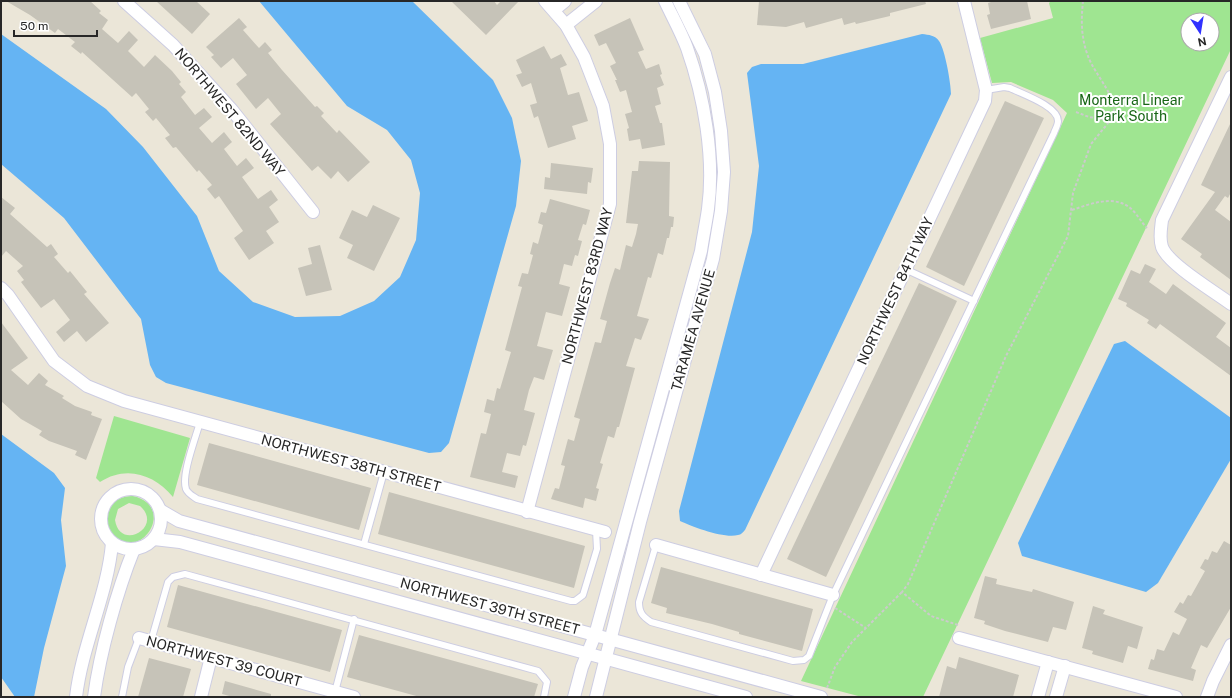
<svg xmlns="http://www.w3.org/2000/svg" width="1232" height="698" font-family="'Public Sans',sans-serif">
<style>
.green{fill:#9fe591;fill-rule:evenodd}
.water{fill:#65b4f3}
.building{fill:#c6c3b8}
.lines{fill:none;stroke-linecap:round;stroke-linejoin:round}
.lane-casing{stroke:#cdcde2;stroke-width:8}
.street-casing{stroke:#cdcde2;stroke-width:14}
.path{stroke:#cbcbcb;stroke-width:2;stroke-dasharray:3 2;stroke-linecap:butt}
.lane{stroke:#fff;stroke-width:6}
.street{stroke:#fff;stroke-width:12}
.labels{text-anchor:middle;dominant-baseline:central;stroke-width:4;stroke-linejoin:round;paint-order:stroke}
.park-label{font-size:14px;fill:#186616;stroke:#fff}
.street-label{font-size:14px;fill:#272727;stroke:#fff}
</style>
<rect width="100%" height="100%" fill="#ebe6d8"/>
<!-- green -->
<g class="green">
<path d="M1051,1H1231V49L923,697H862L801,681L1067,113L1053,100L1011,82L992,83L980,38L1053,18L1049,3ZM1188,20H1212V44H1188Z"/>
<path d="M114,416L190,438L173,497C154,474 126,465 100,482L96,478Z"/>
<path d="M133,496C179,507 138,566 111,534C106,527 105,518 108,510C113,500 122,496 133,496ZM129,503L140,506C164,527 120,552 115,520L118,509Z"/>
</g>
<!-- water -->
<g class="water">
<polygon points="259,1 412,1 493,80 512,118 521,161 516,206 449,443 441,452 429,453 166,383 156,377 150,365 141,319 64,218 1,164 1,34 106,109 143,147 197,216 219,271 253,302 295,317 340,316 374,301 400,277 416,240 420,193 411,160 387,130 347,106"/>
<path d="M922,34C929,35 935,35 939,41C945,49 951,84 951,94L745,530C743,532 741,535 738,535C725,539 693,527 680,521L679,511L752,232L759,166L747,73L752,67L761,64H803Z"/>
<polygon points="1125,341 1231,418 1231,459 1158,583 1146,592 1022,556 1018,543 1114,344"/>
<polygon points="1,434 54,473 65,488 61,520 66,566 44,648 34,697 15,697 1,677"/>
</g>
<!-- building -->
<g class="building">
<polygon points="6,1 90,1 101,11 99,13 108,20 102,29 118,43 129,31 138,40 128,51 144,67 155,55 172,71 181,82 179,84 186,92 181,97 195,115 204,108 212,117 199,128 212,143 224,132 232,142 224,149 237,166 246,158 254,168 242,177 258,199 271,190 278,200 269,207 279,222 266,231 274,243 249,260 234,238 243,231 219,196 215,199 207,189 212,185 199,170 197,172 176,147 173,148 165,138 170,135 156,118 153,121 145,112 149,109 136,93 132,97 82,52 81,54 71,46 75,42 58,29 55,33 30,15"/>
<polygon points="156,1 196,1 210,14 192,34"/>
<polygon points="451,1 494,1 497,5 501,1 519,1 486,35"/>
<polygon points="759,1 925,1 926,4 890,13 890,16 856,24 855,22 844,25 842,18 806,28 804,22 786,27 757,25"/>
<polygon points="994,1 1027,1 1031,19 991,29 987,15 990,14 988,3"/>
<polygon points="239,18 247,27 243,30 259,48 265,42 272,50 268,53 282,70 315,107 317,106 324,113 321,116 337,133 339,130 370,162 348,182 338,171 331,179 318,166 312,171 270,124 281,114 268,98 256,109 236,84 247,75 233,58 221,68 211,57 214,55 206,47"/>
<polygon points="630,18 644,50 638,52 646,69 659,64 662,74 660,75 664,85 657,88 661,104 655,106 660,123 662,123 665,145 642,149 640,139 629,141 627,129 629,128 625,114 632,112 626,90 620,92 615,80 617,80 610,66 616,63 606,43 599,46 594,35"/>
<polygon points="544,46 551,59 561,54 567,65 560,68 568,95 579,92 588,121 572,126 576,139 548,148 538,116 534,118 530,105 537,103 531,83 522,87 516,75 522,73 516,60"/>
<polygon points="1005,101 1044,118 964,286 926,267"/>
<polygon points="1231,122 1231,192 1228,198 1225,196 1215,210 1231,222 1231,280 1200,257 1202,254 1181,239 1215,192 1201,185"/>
<polygon points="639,161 670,162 669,216 674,217 673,227 671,227 669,238 667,238 663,255 658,253 651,278 648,277 637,316 649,319 641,340 635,338 626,366 635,368 619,427 617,427 614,438 608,436 600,463 603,464 596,488 599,489 596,501 585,498 583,508 551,499 555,488 559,489 565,466 561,465 568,439 574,441 580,419 574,417 595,342 601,343 607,321 600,319 610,283 615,268 620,270 626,245 632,247 636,234 638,224 626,223 632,171 638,171"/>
<polygon points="551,163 593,168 591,183 588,182 587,194 544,189 545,177 550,178"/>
<polygon points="1,197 15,208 10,214 47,247 51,244 58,254 54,257 68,273 70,271 87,292 84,294 109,323 86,342 77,331 64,342 56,332 70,320 54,299 41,308 21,282 24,280 17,271 23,266 6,251 1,257"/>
<polygon points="550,199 590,210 586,225 583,224 578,240 582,241 578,256 575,255 572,266 564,264 559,284 570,287 562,316 546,312 537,346 553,350 544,380 534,377 529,390 524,410 535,413 526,446 523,445 520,456 507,453 502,472 518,476 515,488 470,477 481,433 486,434 491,414 484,412 487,399 494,401 497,388 500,389 511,352 505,350 522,287 518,286 522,273 528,274 533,255 530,254 533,242 538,244 543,225 538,223 541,212 546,213"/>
<polygon points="373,205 400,218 374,271 347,258 353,245 339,238 352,210 367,217"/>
<polygon points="320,245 332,290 306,296 298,268 312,264 308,248"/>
<polygon points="1145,264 1156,269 1149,282 1166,294 1173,284 1226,323 1216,337 1231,348 1231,376 1160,324 1156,329 1147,323 1149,320 1126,306 1127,303 1118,299 1131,270 1140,274"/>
<polygon points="919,283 957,301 826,577 787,559"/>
<polygon points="1,322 28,358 11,370 28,385 39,373 48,381 45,385 64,396 62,398 75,406 92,412 91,415 102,419 86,460 75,455 77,451 49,441 39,435 42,431 21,419 1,401"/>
<polygon points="209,443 371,488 359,530 197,485"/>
<polygon points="389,492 585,546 574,588 378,534"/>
<polygon points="1224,541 1231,545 1231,607 1207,648 1201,645 1191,668 1196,670 1193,681 1148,669 1151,659 1154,660 1157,649 1164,651 1173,632 1179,635 1187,619 1174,612 1180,602 1183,604 1188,595 1191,596 1205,571 1200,568 1205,559 1208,560 1212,551 1217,553"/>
<polygon points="661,567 813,609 802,651 739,634 739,632 712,624 666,613 667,608 651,603"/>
<polygon points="985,576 997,579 996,584 1032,592 1033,589 1074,602 1066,630 1053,627 1048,642 1005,631 984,624 985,621 974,618"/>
<polygon points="178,585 342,630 330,672 167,627"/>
<polygon points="1093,606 1105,610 1103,614 1143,627 1137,649 1128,646 1123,663 1092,654 1093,651 1082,648"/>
<polygon points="359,635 538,684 534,697 420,697 347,677"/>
<polygon points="959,657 1019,675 1013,697 939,697 947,666 956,669"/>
<polygon points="149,658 191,669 183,697 138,697"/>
<polygon points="225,681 271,694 271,697 233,697 222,694"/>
</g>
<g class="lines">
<defs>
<g id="lane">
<polyline points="905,269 974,301"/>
<path d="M200,422C196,437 181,475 186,489C188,494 193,496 197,499L571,601H575L583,595L597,549L596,530"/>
<polyline points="364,544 384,472"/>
<path d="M656,545L639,602C639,612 642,616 651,622L793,661L804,660L809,656L833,595L1054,133C1055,130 1058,125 1058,121C1058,106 1022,94 1010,88L1004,87L986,90"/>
<polyline points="151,641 168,582 173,577 185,574 538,671 547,682 544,697"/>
<polyline points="335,692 354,619"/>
<polyline points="122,697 128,667 139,638"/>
</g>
<g id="street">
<polyline points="124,1 173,45 232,110 313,212"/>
<polyline points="554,10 565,1"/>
<polyline points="566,25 596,1"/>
<path d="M1231,77L1162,220C1161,229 1159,238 1162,247C1168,264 1215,292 1231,304"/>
<polyline points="1,288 8,295 54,361 87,386 124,401 605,532"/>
<circle cx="131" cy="519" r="30"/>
<polyline points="160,510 179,521 821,697"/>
<polyline points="527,512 610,204 610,144 603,106 584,57 566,25 545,1"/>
<polyline points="154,539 180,542 746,697"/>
<polyline points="656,545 833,595"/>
<polyline points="761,575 985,101 986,90 964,1"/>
<polyline points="139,638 354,697"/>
<polyline points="959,638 1176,697"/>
<path d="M76,697C82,645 108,593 112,543"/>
<path d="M94,697C100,652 117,591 134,549"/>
<polyline points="201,697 211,657"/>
<path d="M574,697L582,667L595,635L701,251C703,237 706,223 708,209C715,158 704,96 687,48C681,32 672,16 665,1"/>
<polyline points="596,697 640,522 713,259 721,211 724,172 721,131 715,92 705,54 679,1"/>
<polyline points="1038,697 1048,662"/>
<polyline points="1056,697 1065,666"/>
<polyline points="1207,697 1213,681 1231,645"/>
</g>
</defs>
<!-- lane casing -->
<use href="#lane" class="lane-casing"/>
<!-- street casing -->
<use href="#street" class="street-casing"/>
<!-- path -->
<g class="path">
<polyline points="1076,112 1089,117 1110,120"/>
<path d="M1072,210C1090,204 1112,195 1129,207C1136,212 1141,222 1147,228"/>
<polyline points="835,608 866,628"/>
<path d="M958,625L931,616L902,592L908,584L1006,356L1068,236L1073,193L1091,144L1113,117C1119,98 1094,74 1088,56C1081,38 1081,20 1083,1"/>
<polyline points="827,688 835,667 852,642 902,592"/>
</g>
<!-- lane -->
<use href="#lane" class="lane"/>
<!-- street -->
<use href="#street" class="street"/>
</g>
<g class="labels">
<!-- park labels -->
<g class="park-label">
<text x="1131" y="100">Monterra Linear<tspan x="1131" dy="16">Park South</tspan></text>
</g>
<!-- street labels -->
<g class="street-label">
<text transform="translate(230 112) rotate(50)">NORTHWEST 82ND WAY</text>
<text transform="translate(587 286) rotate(-75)">NORTHWEST 83RD WAY</text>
<text transform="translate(895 291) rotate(-65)">NORTHWEST 84TH WAY</text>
<text transform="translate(693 330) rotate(-74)">TARAMEA AVENUE</text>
<text transform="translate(351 463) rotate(15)">NORTHWEST 38TH STREET</text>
<text transform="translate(490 606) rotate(15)">NORTHWEST 39TH STREET</text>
<text transform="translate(224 661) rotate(15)">NORTHWEST 39 COURT</text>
</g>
</g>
<!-- border -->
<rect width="1232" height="698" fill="none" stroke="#272727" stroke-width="4"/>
<!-- north arrow -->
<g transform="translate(1200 32) rotate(168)"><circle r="19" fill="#ffffff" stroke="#a9a9a9"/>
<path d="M0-3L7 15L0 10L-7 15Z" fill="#3132ff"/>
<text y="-6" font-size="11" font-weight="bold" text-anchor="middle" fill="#272727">N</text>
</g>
<!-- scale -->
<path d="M14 30v6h83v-6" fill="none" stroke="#272727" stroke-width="2"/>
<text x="20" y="30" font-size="12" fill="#272727" stroke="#ffffff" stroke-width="3" paint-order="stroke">50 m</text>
</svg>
